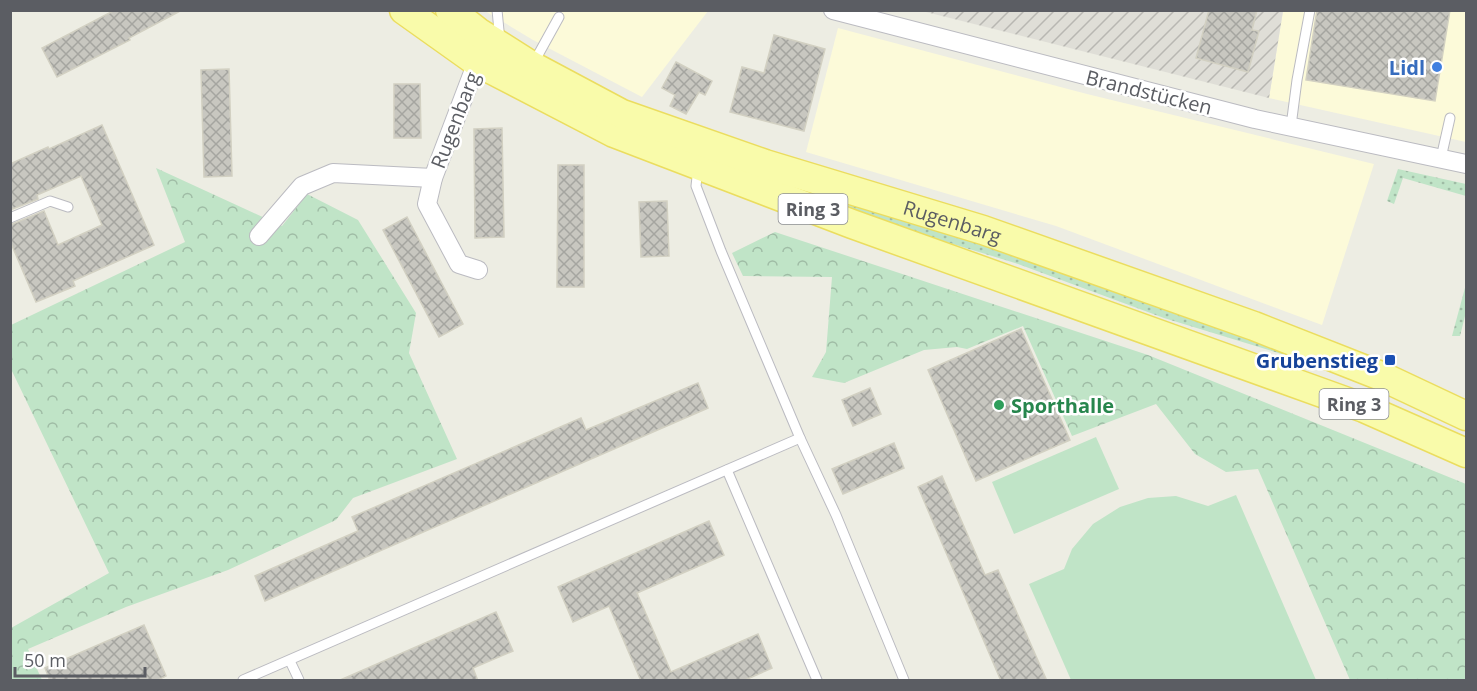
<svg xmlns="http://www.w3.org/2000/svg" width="1477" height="691" font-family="'Open Sans',sans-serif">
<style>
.commercial{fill:#fcfad9}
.industrial{fill:url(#industrial-furrows)}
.grass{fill:url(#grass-dots)}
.forest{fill:url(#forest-crowns)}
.park{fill:#c0e4c7}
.building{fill:url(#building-cross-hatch);stroke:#d2d0c2;stroke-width:1.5}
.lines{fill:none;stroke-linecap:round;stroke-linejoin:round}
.service-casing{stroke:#bbbbc1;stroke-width:11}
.minor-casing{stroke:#bbbbc1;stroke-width:20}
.primary-casing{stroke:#ebdd5f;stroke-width:31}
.service{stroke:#fff;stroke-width:9}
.minor{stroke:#fff;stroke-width:18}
.primary{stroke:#f9fbaa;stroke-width:28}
.shop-dot{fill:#3f7fe0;stroke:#fff;stroke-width:2}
.transit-dot{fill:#1a4fb4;stroke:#fff;stroke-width:2}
.leisure-dot{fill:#2e9e5b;stroke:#fff;stroke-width:2}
.labels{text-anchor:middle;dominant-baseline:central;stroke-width:5;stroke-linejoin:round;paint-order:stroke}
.shield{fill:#fff;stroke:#8c8e92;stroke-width:1.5}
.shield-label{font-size:18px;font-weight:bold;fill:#5b5d63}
.shop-label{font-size:20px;font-weight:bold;fill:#366cbe;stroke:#fff;text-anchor:end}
.street-label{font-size:20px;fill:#5b5d63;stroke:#fff}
.transit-label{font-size:20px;font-weight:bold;fill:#164399;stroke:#fff;text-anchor:end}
.leisure-label{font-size:20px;font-weight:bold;fill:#27864d;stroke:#fff;text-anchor:start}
</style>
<defs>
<pattern id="industrial-furrows" width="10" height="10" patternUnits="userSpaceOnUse" patternTransform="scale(1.5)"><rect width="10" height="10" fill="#dfded7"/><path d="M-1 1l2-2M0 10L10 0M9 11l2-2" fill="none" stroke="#b8b7b2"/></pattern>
<pattern id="grass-dots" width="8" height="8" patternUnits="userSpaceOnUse" patternTransform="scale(1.5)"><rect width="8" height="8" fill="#c0e4c7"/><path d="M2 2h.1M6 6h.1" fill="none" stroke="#9fbca5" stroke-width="1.8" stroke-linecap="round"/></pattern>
<pattern id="forest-crowns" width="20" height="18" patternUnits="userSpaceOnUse" patternTransform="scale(1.5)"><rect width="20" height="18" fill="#c0e4c7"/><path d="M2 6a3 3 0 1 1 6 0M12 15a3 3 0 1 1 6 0" fill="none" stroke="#9fbca5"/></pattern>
<pattern id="building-cross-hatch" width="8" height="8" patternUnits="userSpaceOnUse" patternTransform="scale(1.5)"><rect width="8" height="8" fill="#c8c7c0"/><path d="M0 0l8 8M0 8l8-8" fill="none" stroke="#a5a5a0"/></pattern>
</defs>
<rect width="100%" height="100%" fill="#edede3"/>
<!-- commercial -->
<g class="commercial">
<polygon points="485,11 708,11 642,97 533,40"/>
<polygon points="1283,11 1466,11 1466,142 1269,98"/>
<polygon points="838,28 1087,94 1374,164 1322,325 1056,226 806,152"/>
</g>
<!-- industrial -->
<polygon class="industrial" points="922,11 1283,11 1269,98"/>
<!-- grass -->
<g class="grass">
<polygon points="736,167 1076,271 1314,364 1164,318 1015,263 858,215"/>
<polygon points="1398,169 1466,184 1466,196 1403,178 1394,204 1387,201"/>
<polygon points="1466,284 1466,312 1460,336 1452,336"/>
</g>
<!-- forest -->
<g class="forest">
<polygon points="156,168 282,226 307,194 358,220 416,313 409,353 457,459 353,498 336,520 228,570 126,607 28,649 42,680 11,680 11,628 109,573 11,369 11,325 185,242"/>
<polygon points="775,232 1148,355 1466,484 1466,674 1465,680 1350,680 1258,469 1226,472 1195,454 1156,404 1072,436 1023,326 967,349 957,347 924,350 844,383 812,377 826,352 832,277 743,276 732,253"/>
</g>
<!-- park -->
<g class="park">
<polygon points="1096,437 1119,489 1014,534 992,482"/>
<polygon points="1236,495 1316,680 1071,680 1029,584 1064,569 1072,549 1093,524 1120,507 1148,498 1176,496 1208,506"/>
</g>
<!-- building -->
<g class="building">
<polygon points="115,10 182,10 129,38 130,40 57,77 42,48"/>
<polygon points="1209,10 1257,10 1252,30 1259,31 1248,72 1196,58"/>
<polygon points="1317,10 1450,10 1435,101 1306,80"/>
<polygon points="774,35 825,49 804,131 730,112 742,67 764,73"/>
<polygon points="676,62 712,81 705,95 699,92 686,114 670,106 675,95 662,88"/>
<polygon points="229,69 232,176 204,177 201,70"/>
<polygon points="394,84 420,84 421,138 394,138"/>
<polygon points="102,125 154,245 73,281 75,286 36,302 10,241 10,225 44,211 58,245 102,225 81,176 37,195 38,199 10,210 10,164 48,147 49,149"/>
<polygon points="502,128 504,237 475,238 474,129"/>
<polygon points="558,165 584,165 584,287 557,287"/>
<polygon points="667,201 669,256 641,257 639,202"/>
<polygon points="407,217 463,324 439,337 383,230"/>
<polygon points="1021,329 1070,440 976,481 928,370"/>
<polygon points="698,383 708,408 265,601 255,576 358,531 352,517 581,418 586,430"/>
<polygon points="870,388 881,414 853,426 842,400"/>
<polygon points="894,443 904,468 843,494 832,469"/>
<polygon points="942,476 985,575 998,570 1047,681 1001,681 918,487"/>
<polygon points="709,521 724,555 637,593 671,672 758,634 772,668 743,681 641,681 609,606 573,622 558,587"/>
<polygon points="496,612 513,651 473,668 478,681 338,681"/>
<polygon points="144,625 166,676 156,681 50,681 45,668"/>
</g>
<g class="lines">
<defs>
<g id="service">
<polyline points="497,10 500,41"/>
<polyline points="533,64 559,17"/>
<polyline points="1291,126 1297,80 1310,10"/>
<polyline points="1441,158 1450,118"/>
<polyline points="698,168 696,186 721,251 800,438 836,515 904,680"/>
<polyline points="10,218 50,201 68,207"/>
<polyline points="727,470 817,680"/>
<polyline points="290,661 299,680"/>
<polyline points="243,680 800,438"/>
</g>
<g id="minor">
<polyline points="833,10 1255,119 1466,164"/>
<polyline points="477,62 433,178 427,204 459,264 478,270"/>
<polyline points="259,236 302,186 333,173 433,178"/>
</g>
<g id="primary">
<polyline points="404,10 477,62 614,133 852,224 1364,408 1466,453"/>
<path id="s1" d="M450,10L478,32L532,66L622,114L765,164L983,230L1254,326L1381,376L1466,416"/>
</g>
</defs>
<!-- service casing -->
<use href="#service" class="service-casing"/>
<!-- minor casing -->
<use href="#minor" class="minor-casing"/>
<!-- primary casing -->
<use href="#primary" class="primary-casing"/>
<!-- service -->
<use href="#service" class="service"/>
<!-- minor -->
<use href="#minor" class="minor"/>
<!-- primary -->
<use href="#primary" class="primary"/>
</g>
<!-- markers -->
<circle class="shop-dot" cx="1437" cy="67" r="6"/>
<rect class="transit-dot" x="1384" y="354" width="12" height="12" rx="3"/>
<circle class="leisure-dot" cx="999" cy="405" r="6"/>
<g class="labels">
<!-- shield labels -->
<g class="shield">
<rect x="778.5" y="194" width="69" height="30" rx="4.5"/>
<rect x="1319.5" y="389" width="69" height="30" rx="4.5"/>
</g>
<g class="shield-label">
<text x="813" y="209">Ring 3</text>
<text x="1354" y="404">Ring 3</text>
</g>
<!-- shop labels -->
<g class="shop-label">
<text x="1425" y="67">Lidl</text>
</g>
<!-- street labels -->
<g class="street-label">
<text transform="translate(1149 92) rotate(14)">Brandstücken</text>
<text transform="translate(455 120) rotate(-69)">Rugenbarg</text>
<text stroke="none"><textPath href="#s1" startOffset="549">Rugenbarg</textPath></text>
</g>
<!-- transit labels -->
<g class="transit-label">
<text x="1378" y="360">Grubenstieg</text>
</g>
<!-- leisure labels -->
<g class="leisure-label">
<text x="1011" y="405">Sporthalle</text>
</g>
</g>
<!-- border -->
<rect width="1477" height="691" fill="none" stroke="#5b5d63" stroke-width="24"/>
<!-- scale -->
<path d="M15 667v9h130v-9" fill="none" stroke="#5b5d63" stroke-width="3"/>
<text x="24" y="667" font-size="18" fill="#5b5d63" stroke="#ffffff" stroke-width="4.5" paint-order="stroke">50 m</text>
</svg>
